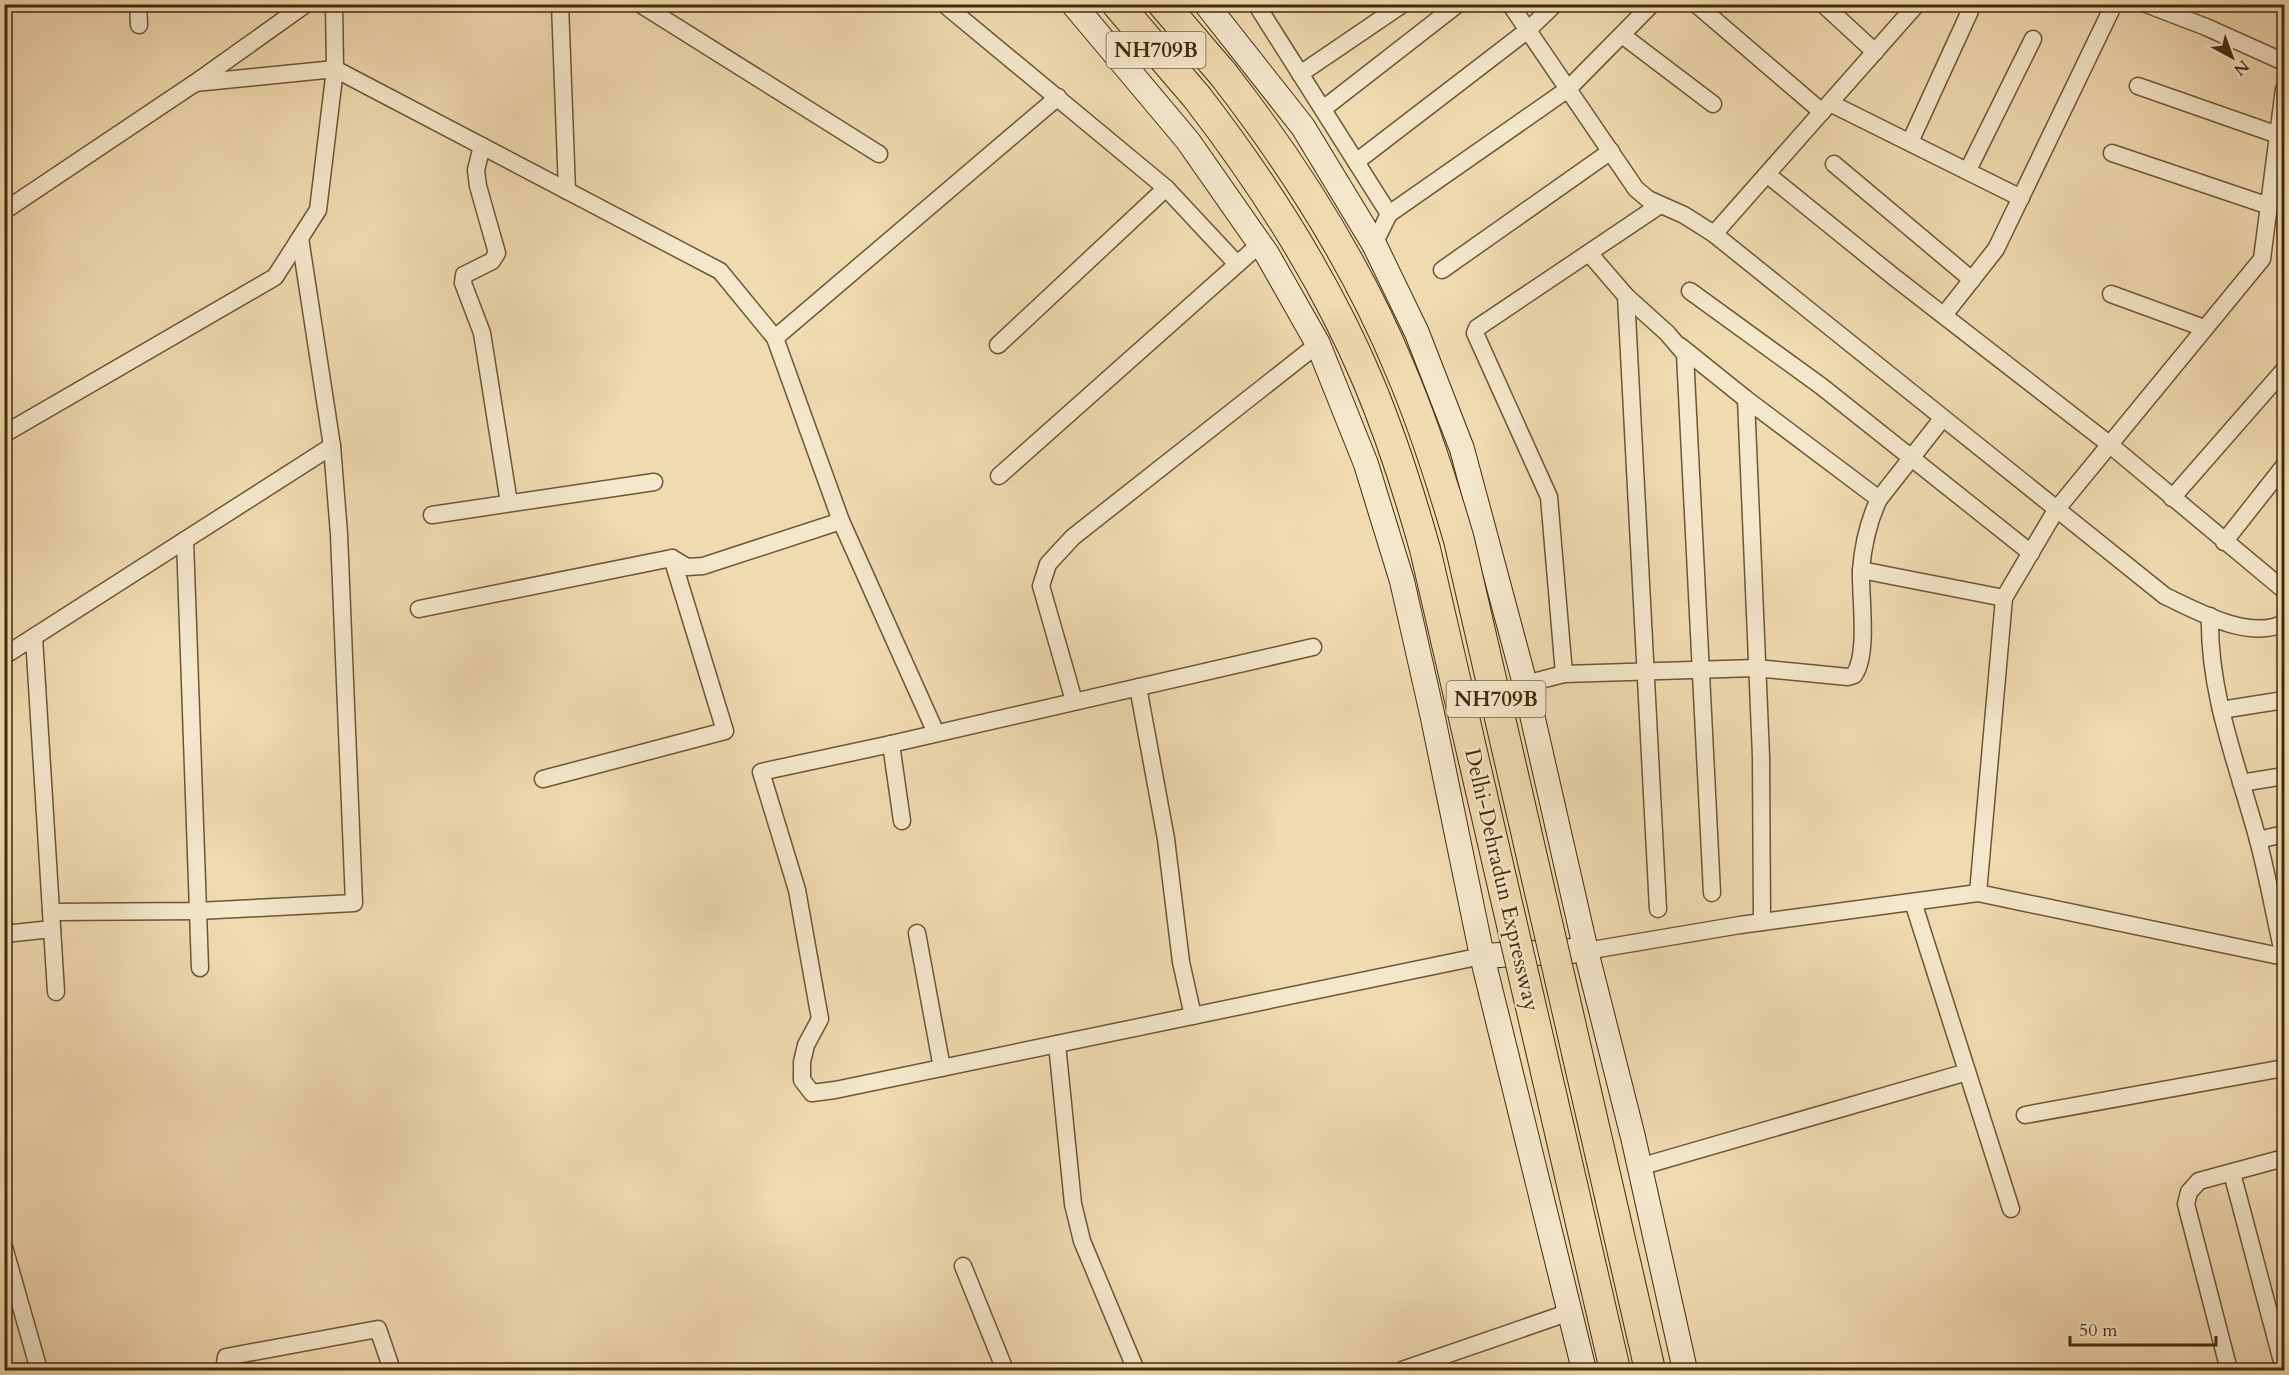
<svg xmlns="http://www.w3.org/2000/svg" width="2289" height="1375" font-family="Cardo,serif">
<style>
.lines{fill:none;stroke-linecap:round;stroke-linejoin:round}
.street-casing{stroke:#6c5734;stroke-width:19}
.secondary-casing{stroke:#402b0b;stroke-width:26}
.highway-casing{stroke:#402b0b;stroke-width:32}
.street{stroke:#f5e7cc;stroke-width:16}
.secondary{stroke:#f5e7cc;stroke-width:24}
.highway{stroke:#f0dab0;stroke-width:30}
.highway-bridge-casing{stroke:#402b0b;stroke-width:32;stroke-linecap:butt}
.highway-bridge{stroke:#f0dab0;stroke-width:30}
.labels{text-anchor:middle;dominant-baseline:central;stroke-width:4.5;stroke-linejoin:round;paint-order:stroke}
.shield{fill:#f5e7cc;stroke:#766345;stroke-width:1.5}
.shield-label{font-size:21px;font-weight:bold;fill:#402b0b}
.street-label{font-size:22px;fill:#402b0b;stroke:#f5e7cc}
</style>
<rect width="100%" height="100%" fill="#f0dab0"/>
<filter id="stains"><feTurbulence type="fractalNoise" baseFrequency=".00333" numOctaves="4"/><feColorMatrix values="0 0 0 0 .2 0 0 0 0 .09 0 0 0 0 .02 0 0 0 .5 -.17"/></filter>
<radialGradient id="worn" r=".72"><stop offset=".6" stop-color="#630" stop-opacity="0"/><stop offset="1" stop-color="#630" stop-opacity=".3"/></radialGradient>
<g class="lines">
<defs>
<g id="street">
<polyline points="138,4 139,25"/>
<polyline points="560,4 567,191"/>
<polyline points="640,4 879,154"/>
<polyline points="944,4 1166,188 1236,263"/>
<polyline points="1256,4 1389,214"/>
<path d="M1510,4L1636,189L1648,199L1684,215L1714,234L2165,596C2197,611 2249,641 2284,623"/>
<polyline points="1696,4 1822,112"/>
<polyline points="1823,4 1875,52"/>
<polyline points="2146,4 2206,27 2284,62"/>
<polyline points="1622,35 1713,104"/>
<polyline points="1300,74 1403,4"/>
<polyline points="195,83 335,69 720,271 775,338 841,521 703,566 687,567 672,558 419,609"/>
<polyline points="2138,86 2278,135"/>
<polyline points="1830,103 2021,198"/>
<polyline points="1323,109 1458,4"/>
<polyline points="1910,142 1970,11"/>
<polyline points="482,146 476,170 478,186 497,253 492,261 464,275 463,283 482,333 509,503"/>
<polyline points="2112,153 2269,206"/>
<polyline points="1356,162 1528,30 1555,4"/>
<polyline points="1834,164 1972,280"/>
<polyline points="1968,170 2033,39"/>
<polyline points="1768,175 1894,277 2109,444 2284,590"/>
<polyline points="4,211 195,83 306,4"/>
<polyline points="1714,234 1917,4"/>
<polyline points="1374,244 1389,214 1568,89 1652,4"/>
<polyline points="1589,253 1626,296 1667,333 1685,354 1712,893"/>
<polyline points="1442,270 1611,151"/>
<polyline points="1690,291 1821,386 2031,553"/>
<polyline points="2111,294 2204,328"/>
<polyline points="1626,296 1658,909"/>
<polyline points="1944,315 1996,249 2114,4"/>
<polyline points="775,338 1058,97"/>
<polyline points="998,345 1166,188"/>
<polyline points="1680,346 1746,399 1879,499"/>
<polyline points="1746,399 1761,756 1762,922"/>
<polyline points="4,434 275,277 318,210 335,69 334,4"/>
<polyline points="999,476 1260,244"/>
<polyline points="2172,498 2284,370"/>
<polyline points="432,515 654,482"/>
<polyline points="841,521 936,733"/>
<polyline points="185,540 200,968"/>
<polyline points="2224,542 2284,466"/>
<polyline points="1861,570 2004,598"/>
<path d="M2210,616C2208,693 2238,766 2258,840C2268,878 2275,918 2284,957"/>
<polyline points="34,637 56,992"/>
<polyline points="1313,647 891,744 761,772 797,890 820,1019 806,1045 802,1062 802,1080 812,1093 835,1090 1482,956"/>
<polyline points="4,656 332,446 300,238"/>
<polyline points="1564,674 1549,497 1475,333 1477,328 1660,205"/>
<path d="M1525,684L1564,674L1756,668L1848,677L1854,675C1869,654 1860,597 1861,570C1863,546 1868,522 1879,499L1942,419"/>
<polyline points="1138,687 1166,839 1181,962 1193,1016"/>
<polyline points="1074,701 1041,586 1048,564 1073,537 1318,344"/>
<polyline points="2221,710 2284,700"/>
<polyline points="891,744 902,821"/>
<polyline points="543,779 725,731 672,558"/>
<polyline points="2241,783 2284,776"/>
<polyline points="2258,840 2284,834"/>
<polyline points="1978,893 2004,598 2056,510 2262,259 2284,89"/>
<polyline points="1913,902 2011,1209"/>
<polyline points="51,912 198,911 354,903 339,534 332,446"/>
<polyline points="917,933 942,1068"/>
<polyline points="4,934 52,929"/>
<polyline points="1586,951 1740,925 1978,893 2284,957"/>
<polyline points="1057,1044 1073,1204 1082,1241 1136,1370"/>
<polyline points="2025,1115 2284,1068"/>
<polyline points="1639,1167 1967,1072"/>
<polyline points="2232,1173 2284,1369"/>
<polyline points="4,1247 39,1370"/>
<polyline points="963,1266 1005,1370"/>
<polyline points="224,1370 226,1357 378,1329 392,1370"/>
<polyline points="1402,1370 1570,1312"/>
<polyline points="2229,1370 2186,1204 2189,1192 2199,1181 2284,1158"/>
</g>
<g id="secondary">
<polyline points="1073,4 1188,141 1267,254 1318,344 1366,464 1402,581 1433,718 1482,956 1584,1370"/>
<polyline points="1206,4 1303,127 1374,244 1417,333 1462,449 1525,684 1586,951 1633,1137 1685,1370"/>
<polyline points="1482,956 1572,951"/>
</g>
<g id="highway">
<polyline points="1117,4 1196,96"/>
<polyline points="1163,4 1223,74"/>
</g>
</defs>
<!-- street casing -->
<use href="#street" class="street-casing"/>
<!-- secondary casing -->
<use href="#secondary" class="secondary-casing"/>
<!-- highway casing -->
<use href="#highway" class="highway-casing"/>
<!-- street -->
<use href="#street" class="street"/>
<!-- secondary -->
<use href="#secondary" class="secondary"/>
<!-- highway -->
<use href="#highway" class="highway"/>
<defs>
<g id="highway-bridge">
<path d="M1223,74C1293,164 1356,262 1400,369C1424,425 1442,482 1459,540L1650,1370"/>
<path d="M1196,96C1264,184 1324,277 1368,381C1391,436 1409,492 1425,549L1615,1370"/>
</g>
</defs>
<!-- highway-bridge casing -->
<use href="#highway-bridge" class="highway-bridge-casing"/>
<!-- highway-bridge -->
<use href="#highway-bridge" class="highway-bridge"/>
</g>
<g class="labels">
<!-- shield labels -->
<g class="shield">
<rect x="1106.5" y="32" width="99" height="36" rx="4.5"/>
<rect x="1446.5" y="681" width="99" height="36" rx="4.5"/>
</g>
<g class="shield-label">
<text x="1156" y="50">NH709B</text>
<text x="1496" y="699">NH709B</text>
</g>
<!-- street labels -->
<g class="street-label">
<text transform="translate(1502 880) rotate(77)">Delhi-Dehradun Expressway</text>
</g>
</g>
<!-- margin -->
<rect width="2289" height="1375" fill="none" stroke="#f0dab0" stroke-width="24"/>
<rect x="6" y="6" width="2277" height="1363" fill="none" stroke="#402b0b" stroke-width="3"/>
<rect x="12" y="12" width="2265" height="1351" fill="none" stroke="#402b0b" stroke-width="1.5"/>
<!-- north arrow -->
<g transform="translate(2232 57) rotate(139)" stroke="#f5e7cc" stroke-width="4.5" paint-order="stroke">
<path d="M0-4.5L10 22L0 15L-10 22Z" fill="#402b0b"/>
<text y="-9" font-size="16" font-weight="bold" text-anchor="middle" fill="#402b0b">N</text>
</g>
<!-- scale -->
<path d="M2070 1336v9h146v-9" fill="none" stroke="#402b0b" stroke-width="3"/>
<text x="2079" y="1336" font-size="18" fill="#402b0b" stroke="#f5e7cc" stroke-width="4.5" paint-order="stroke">50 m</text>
<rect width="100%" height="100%" filter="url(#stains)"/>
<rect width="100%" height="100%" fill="url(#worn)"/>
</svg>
